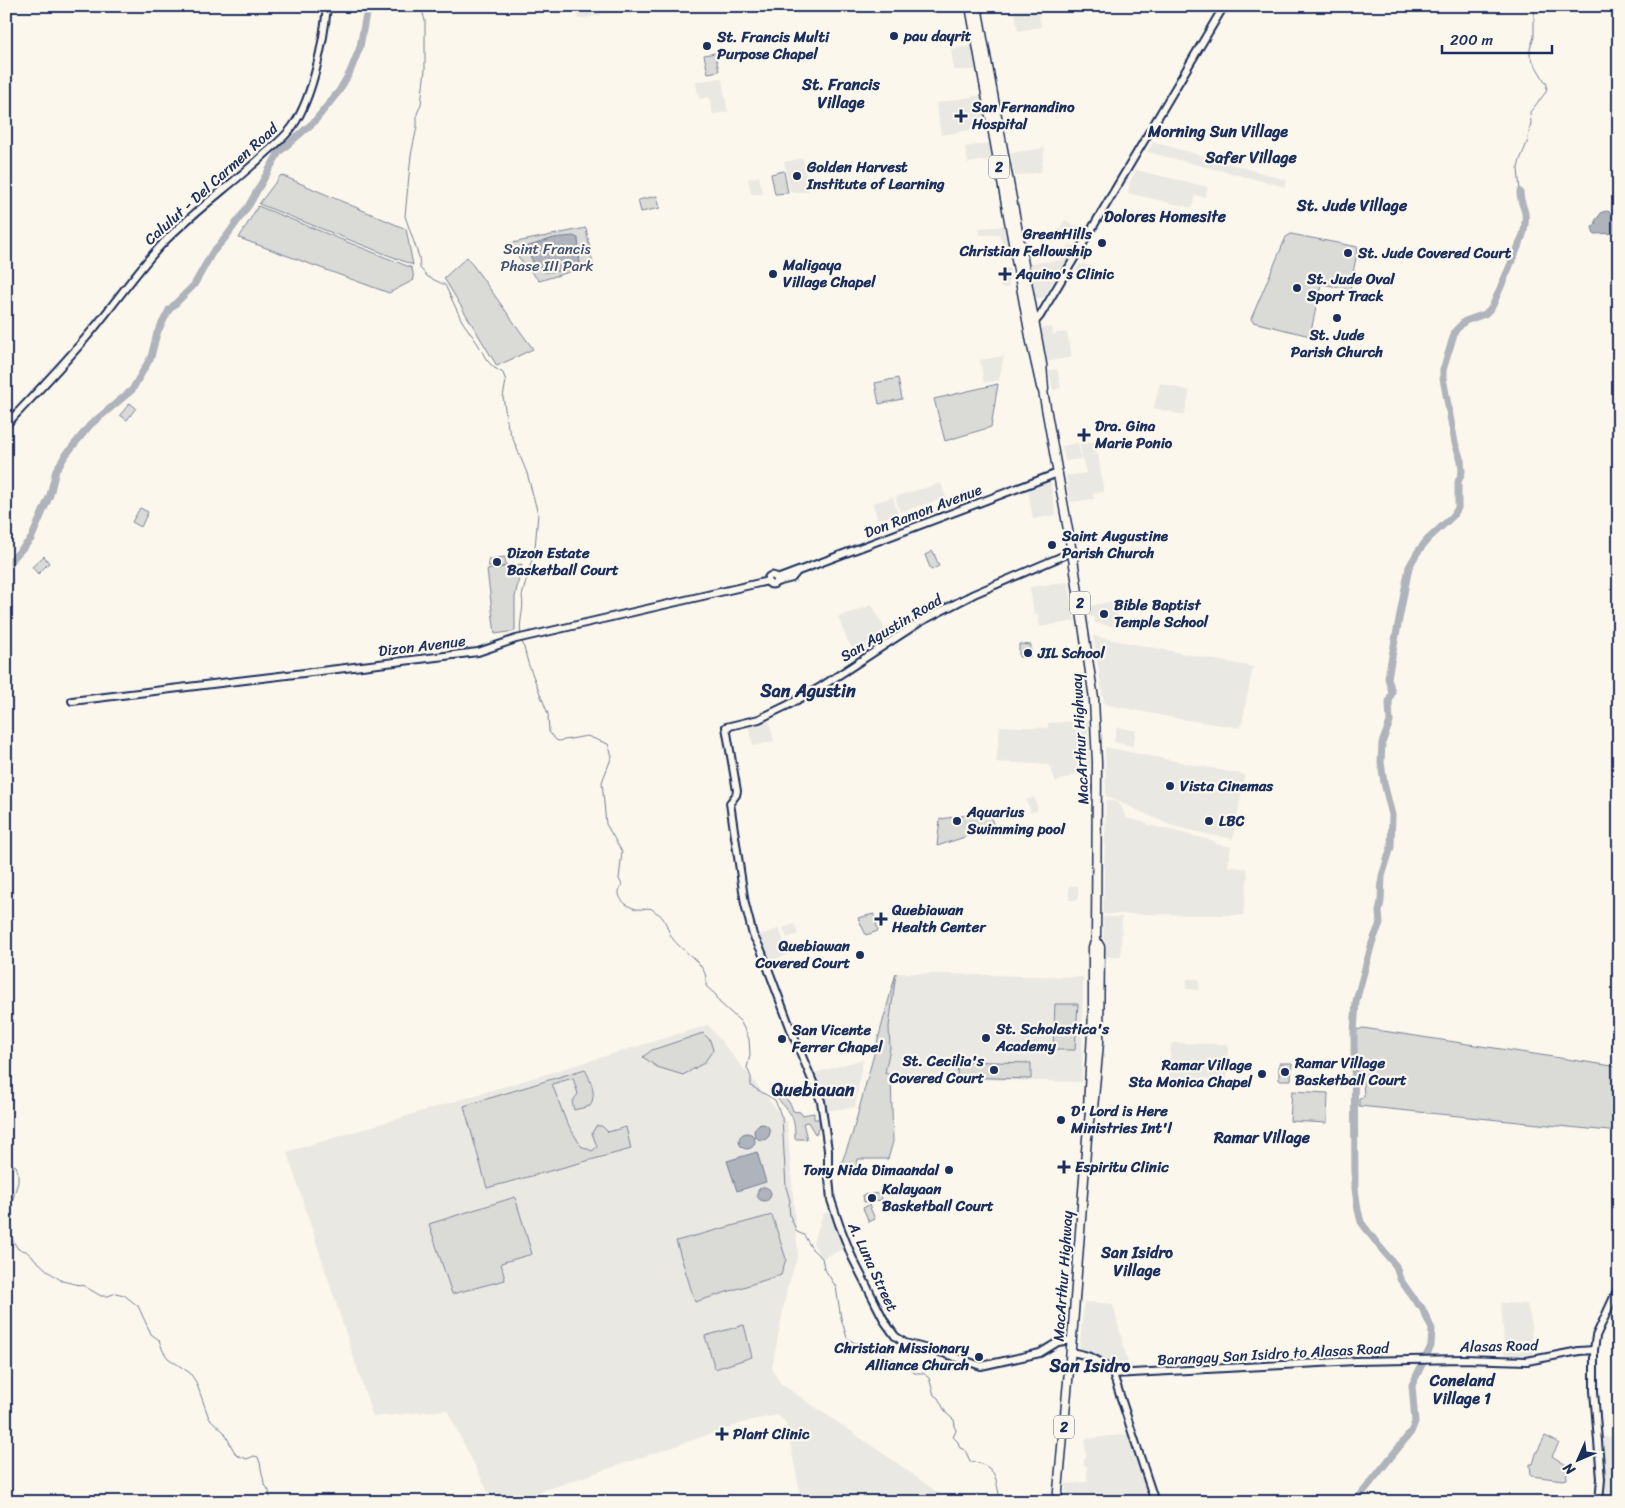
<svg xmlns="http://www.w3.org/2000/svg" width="1625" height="1508" font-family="Sriracha,sans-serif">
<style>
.built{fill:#eae8e2}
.green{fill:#dadad7;stroke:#7a849a}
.water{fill:#afb3bb;stroke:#747e96}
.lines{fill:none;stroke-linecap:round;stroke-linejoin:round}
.stream{stroke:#747e96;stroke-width:1}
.river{stroke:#afb3bb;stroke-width:7}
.secondary-casing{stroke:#1b2f5e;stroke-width:10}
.highway-casing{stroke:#1b2f5e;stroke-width:11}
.secondary{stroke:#fbf7ec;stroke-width:6}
.highway{stroke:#fbf7ec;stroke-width:8}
.poi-dot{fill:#1b2f5e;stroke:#fbf7ec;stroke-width:2}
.labels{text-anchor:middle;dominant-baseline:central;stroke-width:4.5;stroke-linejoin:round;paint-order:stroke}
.shield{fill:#fbf7ec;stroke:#5e6b89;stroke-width:1}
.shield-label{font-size:14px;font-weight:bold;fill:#1b2f5e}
.poi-label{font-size:15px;font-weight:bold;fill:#1b2f5e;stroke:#fbf7ec;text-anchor:start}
.street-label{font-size:15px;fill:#1b2f5e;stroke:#fbf7ec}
.park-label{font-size:15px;fill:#415176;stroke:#fbf7ec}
.neighbourhood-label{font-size:16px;font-weight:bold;fill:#1b2f5e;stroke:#fbf7ec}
.quarter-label{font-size:18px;font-weight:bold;fill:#1b2f5e;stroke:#fbf7ec}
</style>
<rect width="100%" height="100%" fill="#fbf7ec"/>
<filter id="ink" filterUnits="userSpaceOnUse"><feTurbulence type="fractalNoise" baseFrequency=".02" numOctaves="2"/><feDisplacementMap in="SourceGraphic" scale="10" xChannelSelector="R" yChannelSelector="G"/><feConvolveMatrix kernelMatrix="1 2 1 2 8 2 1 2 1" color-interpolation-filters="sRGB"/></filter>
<g filter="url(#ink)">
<!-- built -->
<g class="built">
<polygon points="576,6 599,6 601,15 578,19"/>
<polygon points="1014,6 1038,6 1041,27 1018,31"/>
<polygon points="972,46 976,70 954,70 951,49"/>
<polygon points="720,78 722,80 728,112 713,114 709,97 699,99 696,82"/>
<polygon points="982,95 987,127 941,135 936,103"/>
<polygon points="1153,142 1221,161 1287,180 1285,187 1147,152"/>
<polygon points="990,143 993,159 968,163 965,147"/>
<polygon points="1045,148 1041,172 1015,176 1011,153"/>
<polygon points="803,158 809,191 793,193 790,191 784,162"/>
<polygon points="1136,170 1208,187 1205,197 1195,195 1192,208 1128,193 1130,181"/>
<polygon points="759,176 763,194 753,194 751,193 748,179"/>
<polygon points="1065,220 1085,232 1078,243 1058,231"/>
<polygon points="1006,226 1010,246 1002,246 999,234 980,235 979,228"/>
<polygon points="1070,244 1075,247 1043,298 1032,298 1027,277 1030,263 1065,260 1060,259"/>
<polygon points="999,248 1010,248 1010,257 998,258"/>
<polygon points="1080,264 1092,266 1092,273 1075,272"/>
<polygon points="1010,268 1008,288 1000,287 1001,269"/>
<polygon points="1052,327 1053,334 1067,332 1072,357 1046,362 1041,332 1042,328"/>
<polygon points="1004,356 999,380 984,383 980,360"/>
<polygon points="1057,369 1061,388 1053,390 1049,370"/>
<polygon points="1160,383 1190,391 1184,415 1154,408"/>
<polygon points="1095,442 1097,453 1089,455 1098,454 1104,492 1093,493 1094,499 1070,502 1066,476 1086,473 1079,444"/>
<polygon points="1078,443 1081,459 1065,461 1062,446"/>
<polygon points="1050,481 1056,515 1033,519 1028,490"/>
<polygon points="941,483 946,498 900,512 895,497"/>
<polygon points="893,497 898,515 877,519 873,503"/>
<polygon points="1068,582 1075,621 1040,627 1038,614 1034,615 1030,587"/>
<polygon points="1114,601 1121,628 1095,623 1094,617 1090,617 1089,606"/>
<polygon points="872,605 890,639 858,658 847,640 838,617"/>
<polygon points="1093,636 1253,667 1241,728 1174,718 1104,704"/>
<polygon points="768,716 774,741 753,746 748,723"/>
<polygon points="1088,720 1090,769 1056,782 1049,765 996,762 1000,726 1048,728 1048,723"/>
<polygon points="1117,727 1136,731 1133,746 1114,742"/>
<polygon points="1105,747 1245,775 1233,839 1206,834 1170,825 1106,796"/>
<polygon points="1034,797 1038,810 1031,813 1026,800"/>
<polygon points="1106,800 1117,802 1121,806 1126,818 1147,823 1149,825 1215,841 1216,844 1231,847 1228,866 1247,869 1247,873 1248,873 1243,915 1103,914"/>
<rect x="1069" y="886" width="9" height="14"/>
<polygon points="1103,917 1122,917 1121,957 1104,957"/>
<polygon points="794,924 798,934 787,938 783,928"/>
<polygon points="779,929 789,954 768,962 757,936"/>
<polygon points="896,973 1083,977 1082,1082 966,1079 963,1081 885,1074 890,1048 889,1027"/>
<polygon points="1187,979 1199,979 1199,990 1186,989"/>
<polygon points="708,1025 787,1122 798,1255 787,1289 772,1368 780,1383 897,1463 951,1502 802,1502 786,1423 778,1415 752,1420 510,1502 493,1502 447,1410 373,1417 287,1152"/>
<polygon points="1171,1043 1228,1044 1227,1079 1169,1078"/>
<polygon points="863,1059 855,1107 825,1111 819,1095 815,1073"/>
<polygon points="834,1211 846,1248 822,1258 813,1243 816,1233 817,1232 823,1214"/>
<polygon points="1084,1302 1113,1304 1130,1372 1115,1372 1079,1351"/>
<polygon points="1501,1303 1527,1304 1531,1321 1533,1361 1505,1360"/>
<polygon points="1130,1434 1152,1502 1065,1502 1066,1484 1087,1482 1087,1466 1084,1466 1084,1459 1086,1458 1085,1439"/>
<polygon points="1599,1437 1613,1437 1614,1443 1619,1443 1619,1502 1603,1502"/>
</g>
<!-- green -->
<g class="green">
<polygon points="715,53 719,71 708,73 704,55"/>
<polygon points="784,171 788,193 775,194 771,174"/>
<polygon points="281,175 406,229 413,265 259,204"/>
<polygon points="657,196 660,208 641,212 638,200"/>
<polygon points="258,206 412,268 414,280 389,293 239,238"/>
<polygon points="586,228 593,265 539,281 507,244"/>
<polygon points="1291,234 1358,247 1350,289 1321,284 1310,336 1253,322 1251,319 1286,237"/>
<polygon points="467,257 533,349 497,366 444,278"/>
<polygon points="898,378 902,399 879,404 875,383"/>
<polygon points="998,384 991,427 945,441 934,399"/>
<polygon points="130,403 136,408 127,420 120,415"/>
<polygon points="140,508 148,512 141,527 132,522"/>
<polygon points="933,551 939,566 931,570 925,555"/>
<polygon points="44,556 49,563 38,574 32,567"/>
<polygon points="505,557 506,566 489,567 488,559"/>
<polygon points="522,564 515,597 515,631 495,634 487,570"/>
<polygon points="1019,644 1031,645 1030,657 1019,657"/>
<polygon points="991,812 993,828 937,846 940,819"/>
<polygon points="874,914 878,931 866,935 858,918"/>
<polygon points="896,973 889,1027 890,1048 885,1073 891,1075 893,1142 888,1159 858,1159 854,1175 839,1176 840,1167 852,1135"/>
<polygon points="1055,1004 1078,1004 1075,1050 1053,1050"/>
<polygon points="1363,1028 1619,1067 1619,1132 1359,1106 1359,1098 1364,1097 1363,1080 1358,1080 1355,1031"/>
<polygon points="703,1033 710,1040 713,1050 704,1063 683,1075 657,1067 643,1057 652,1050"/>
<polygon points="958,1061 1031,1063 1031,1079 957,1077"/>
<polygon points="1279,1063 1292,1063 1291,1080 1279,1080"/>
<path d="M585,1069C591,1082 597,1093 590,1106L574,1110L572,1102L578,1094L573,1078L552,1084L566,1121L581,1146L592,1151L597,1147L592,1133L596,1126H602L608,1132L626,1127L631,1149L487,1188L464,1106Z"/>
<polygon points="1292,1091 1328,1093 1327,1123 1290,1121"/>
<path d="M783,1094L791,1105L793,1111L800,1112L802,1115L814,1113V1119H824L825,1129H817V1134H815L808,1122L803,1123L807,1139H795C795,1114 791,1114 775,1096Z"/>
<polygon points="881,1193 882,1200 864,1202 863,1195"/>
<polygon points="515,1197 532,1254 501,1263 505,1280 452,1294 429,1224"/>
<polygon points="869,1205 875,1219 869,1222 863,1208"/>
<polygon points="772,1215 786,1259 781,1275 695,1302 676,1241"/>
<polygon points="744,1325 752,1357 715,1369 705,1336"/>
<polygon points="1545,1436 1559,1443 1552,1456 1566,1465 1567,1479 1563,1480 1531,1476 1530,1464 1533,1464 1536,1454"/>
</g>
<!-- water -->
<g class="water">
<polygon points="1607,211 1619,216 1619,233 1594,234 1592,227 1596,224 1595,221 1602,212"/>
<polygon points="573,236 578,238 580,266 561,271 543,272 534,264 526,247 554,238"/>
<circle cx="762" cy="1132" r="8"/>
<circle cx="747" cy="1141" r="8"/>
<polygon points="757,1152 766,1182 737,1191 727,1161"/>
<circle cx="764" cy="1194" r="7"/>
</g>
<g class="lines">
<!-- stream -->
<g class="stream">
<path d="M419,6L422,10L425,21V70L421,104L417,114V127L411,155L405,216L419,257L420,268L428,277L445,285L462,321L478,344L486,359L493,367L503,373L506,381L503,397L508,427L527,473L538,514L535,548L522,596C525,610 518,622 521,636"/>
<polyline points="1520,192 1518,168 1520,160 1527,143 1531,123 1530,112 1546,92 1547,85 1530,56 1530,49 1534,37 1534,15 1536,6"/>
<path d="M522,640L528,663L548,714L549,732L556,740L559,741L587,736L608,744L612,756L602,782L606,824L622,852L619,879L622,885C613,896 626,907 637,909C642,910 647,907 652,909C653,910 658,914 659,914C666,920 666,926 670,934C679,953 710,961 706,986L716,995L719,1002L740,1021L746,1032L749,1039L750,1055L747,1068L751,1077V1086L775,1100L782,1118L786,1187L790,1201L789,1205L790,1216L797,1232L804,1235L812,1249L822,1258L824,1268L836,1287L841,1318L847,1338L855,1343L875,1345L895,1361L911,1367L914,1373H923L929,1378L934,1395L938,1398L946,1413L954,1420L956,1431L953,1437L958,1442L960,1448L965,1450L970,1461C1000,1467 994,1478 1001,1502"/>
<polyline points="6,1163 16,1166 18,1173 18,1182 11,1205 9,1223 9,1233 13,1241 18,1249 26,1251 49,1272 62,1281 84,1286 101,1296 108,1296 116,1293 124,1295 138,1306 151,1334 159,1340 163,1351 168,1358 190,1373 196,1382 209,1418 224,1432 236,1455 247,1459 254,1456 258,1457 260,1463 264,1483 269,1491 271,1502"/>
</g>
<!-- river -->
<g class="river">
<polyline points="6,566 31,539 50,495 56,470 65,456 90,425 132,390 151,357 157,333 169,310 194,285 212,253 226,237 249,205 279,152 314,122 339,91 350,72 360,47 365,19 371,6"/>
<path d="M1355,1502L1411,1432L1415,1422L1412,1385L1431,1346L1432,1329L1422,1308L1416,1302L1400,1279L1396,1266L1379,1246L1361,1222L1358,1210L1355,1189L1354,1033L1356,1001L1372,943L1380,923L1379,912L1381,901L1382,876L1391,847L1392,815L1384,783L1381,762L1382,743L1390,722L1389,702L1392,692L1388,678L1389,672L1409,567L1417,553L1427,540L1453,516L1458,508V482L1462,472L1461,460L1455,443L1443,378V370L1455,331L1465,321L1485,314L1492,307L1522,238C1525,229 1526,222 1525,213C1523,205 1520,201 1520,192"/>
</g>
<defs>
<g id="secondary">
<polyline points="1033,324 1040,316 1224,6"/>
<path d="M6,425C36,393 67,361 95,327C119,298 140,266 167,239C198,208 234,183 267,152C276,144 286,136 293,126C313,97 324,40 327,6"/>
<circle cx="772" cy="580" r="4.5"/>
<polyline points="777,579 1058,473"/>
<polyline points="777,582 792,578 796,573"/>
<polyline points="72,701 478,652 516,639 768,581"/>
<polyline points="1072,1340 1058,1342 1040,1353 981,1366 943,1353 905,1343 895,1336 885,1322 852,1257 839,1224 831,1200 828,1167 828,1150 821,1101 793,1035 761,950 753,935 745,904 730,803 736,795 737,791 726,727 759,719 788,705 819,688 920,622 974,594 1072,552"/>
<path d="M1071,1352C1088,1355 1102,1360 1113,1374L1155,1502"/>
<polyline points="1113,1374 1356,1361 1463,1359 1527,1361 1579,1351 1594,1350"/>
<polyline points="1599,1502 1601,1479 1594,1391 1594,1350 1596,1336 1619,1286"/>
</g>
<g id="highway">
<polyline points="970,6 1031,342 1041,387 1043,391 1072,552 1094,699 1097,763 1096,940 1093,947 1093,1012 1088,1108 1090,1113"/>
<polyline points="977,6 1042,364 1044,389"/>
<polyline points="1057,1502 1073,1326 1087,1138 1090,1113 1093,1109 1099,1043 1100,947 1096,940"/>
</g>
</defs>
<!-- secondary casing -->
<use href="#secondary" class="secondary-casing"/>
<!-- highway casing -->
<use href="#highway" class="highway-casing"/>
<!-- secondary -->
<use href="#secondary" class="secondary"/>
<!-- highway -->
<use href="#highway" class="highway"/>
</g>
</g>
<!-- markers -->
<g class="poi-dot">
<circle cx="894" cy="36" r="5"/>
<circle cx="707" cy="46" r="5"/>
<path d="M958.5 108.5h5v5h5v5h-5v5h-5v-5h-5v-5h5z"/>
<circle cx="797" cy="176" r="5"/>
<circle cx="1102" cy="243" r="5"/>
<circle cx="1348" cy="253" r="5"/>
<circle cx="773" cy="274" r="5"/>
<path d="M1002.5 266.5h5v5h5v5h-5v5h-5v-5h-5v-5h5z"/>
<circle cx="1297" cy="288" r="5"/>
<circle cx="1337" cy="318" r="5"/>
<path d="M1081.5 427.5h5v5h5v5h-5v5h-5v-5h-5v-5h5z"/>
<circle cx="1052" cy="545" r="5"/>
<circle cx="497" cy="562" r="5"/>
<circle cx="1104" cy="614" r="5"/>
<circle cx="1028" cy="653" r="5"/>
<circle cx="1170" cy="786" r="5"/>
<circle cx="957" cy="821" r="5"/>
<circle cx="1209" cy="821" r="5"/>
<path d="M878.5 911.5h5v5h5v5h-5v5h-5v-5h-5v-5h5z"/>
<circle cx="860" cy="955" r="5"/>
<circle cx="986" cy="1038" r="5"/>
<circle cx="782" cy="1039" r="5"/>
<circle cx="994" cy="1070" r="5"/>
<circle cx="1285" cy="1072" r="5"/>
<circle cx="1262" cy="1074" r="5"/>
<circle cx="1061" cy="1120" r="5"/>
<path d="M1061.5 1159.5h5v5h5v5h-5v5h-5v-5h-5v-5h5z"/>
<circle cx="949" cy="1170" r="5"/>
<circle cx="872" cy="1198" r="5"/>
<circle cx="979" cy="1357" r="5"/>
<path d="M719.5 1426.5h5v5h5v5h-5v5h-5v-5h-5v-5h5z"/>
</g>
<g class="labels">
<!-- shield labels -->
<g class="shield">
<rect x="989" y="155.5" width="20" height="23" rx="4"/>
<rect x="1070" y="591.5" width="20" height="23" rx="4"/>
<rect x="1054" y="1415.5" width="20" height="23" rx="4"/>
</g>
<g class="shield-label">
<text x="999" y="167">2</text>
<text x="1080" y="603">2</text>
<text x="1064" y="1427">2</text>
</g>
<!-- poi labels -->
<g class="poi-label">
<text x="904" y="36">pau dayrit</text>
<text x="717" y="37">St. Francis Multi<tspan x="717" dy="17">Purpose Chapel</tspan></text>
<text x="972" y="107">San Fernandino<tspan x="972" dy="17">Hospital</tspan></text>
<text x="807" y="167">Golden Harvest<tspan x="807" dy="17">Institute of Learning</tspan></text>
<text x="1092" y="234" text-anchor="end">GreenHills<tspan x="1092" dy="17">Christian Fellowship</tspan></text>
<text x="1358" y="253">St. Jude Covered Court</text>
<text x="783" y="265">Maligaya<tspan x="783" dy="17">Village Chapel</tspan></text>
<text x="1016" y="274">Aquino's Clinic</text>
<text x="1307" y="279">St. Jude Oval<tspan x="1307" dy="17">Sport Track</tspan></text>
<text x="1337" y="335" text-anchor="middle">St. Jude<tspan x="1337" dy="17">Parish Church</tspan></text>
<text x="1095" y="426">Dra. Gina<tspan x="1095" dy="17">Marie Ponio</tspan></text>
<text x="1062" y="536">Saint Augustine<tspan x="1062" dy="17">Parish Church</tspan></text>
<text x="507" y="553">Dizon Estate<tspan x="507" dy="17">Basketball Court</tspan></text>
<text x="1114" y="605">Bible Baptist<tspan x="1114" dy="17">Temple School</tspan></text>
<text x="1038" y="653">JIL School</text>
<text x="1180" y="786">Vista Cinemas</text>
<text x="967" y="812">Aquarius<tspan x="967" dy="17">Swimming pool</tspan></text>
<text x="1219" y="821">LBC</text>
<text x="892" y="910">Quebiawan<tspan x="892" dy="17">Health Center</tspan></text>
<text x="850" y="946" text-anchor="end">Quebiawan<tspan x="850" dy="17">Covered Court</tspan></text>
<text x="996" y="1029">St. Scholastica's<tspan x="996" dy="17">Academy</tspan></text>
<text x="792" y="1030">San Vicente<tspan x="792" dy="17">Ferrer Chapel</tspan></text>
<text x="984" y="1061" text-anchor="end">St. Cecilia's<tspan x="984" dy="17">Covered Court</tspan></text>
<text x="1295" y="1063">Ramar Village<tspan x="1295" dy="17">Basketball Court</tspan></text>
<text x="1252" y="1065" text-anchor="end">Ramar Village<tspan x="1252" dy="17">Sta Monica Chapel</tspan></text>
<text x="1071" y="1111">D' Lord is Here<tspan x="1071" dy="17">Ministries Int'l</tspan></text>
<text x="1075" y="1167">Espiritu Clinic</text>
<text x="939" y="1170" text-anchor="end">Tony Nida Dimaandal</text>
<text x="882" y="1189">Kalayaan<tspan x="882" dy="17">Basketball Court</tspan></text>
<text x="969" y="1348" text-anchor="end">Christian Missionary<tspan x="969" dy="17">Alliance Church</tspan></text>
<text x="733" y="1434">Plant Clinic</text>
</g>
<!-- street labels -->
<g class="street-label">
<text transform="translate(211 184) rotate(-42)">Calulut - Del Carmen Road</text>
<text transform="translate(923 511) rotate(-21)">Don Ramon Avenue</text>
<text transform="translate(891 628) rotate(-31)">San Agustin Road</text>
<text transform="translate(422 646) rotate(-7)">Dizon Avenue</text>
<text transform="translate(1080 739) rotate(-93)">MacArthur Highway</text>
<text transform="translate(873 1267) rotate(65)">A. Luna Street</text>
<text transform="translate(1063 1276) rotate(-86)">MacArthur Highway</text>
<text transform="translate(1499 1346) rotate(-1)">Alasas Road</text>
<text transform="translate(1273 1354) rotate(-3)">Barangay San Isidro to Alasas Road</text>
</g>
<!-- park labels -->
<g class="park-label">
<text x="547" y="249">Saint Francis<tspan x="547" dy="17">Phase III Park</tspan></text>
</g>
<!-- neighbourhood labels -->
<g class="neighbourhood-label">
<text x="841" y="84">St. Francis<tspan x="841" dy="18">Village</tspan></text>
<text x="1218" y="131">Morning Sun Village</text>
<text x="1251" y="157">Safer Village</text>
<text x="1352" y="205">St. Jude Village</text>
<text x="1165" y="216">Dolores Homesite</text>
<text x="1262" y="1137">Ramar Village</text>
<text x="1137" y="1252">San Isidro<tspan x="1137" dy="18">Village</tspan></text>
<text x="1462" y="1380">Coneland<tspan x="1462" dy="18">Village 1</tspan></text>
</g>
<!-- quarter labels -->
<g class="quarter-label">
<text x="808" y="691">San Agustin</text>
<text x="813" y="1090">Quebiauan</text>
<text x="1090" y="1366">San Isidro</text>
</g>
</g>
<!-- margin -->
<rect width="1625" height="1508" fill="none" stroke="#fbf7ec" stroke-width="25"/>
<rect x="12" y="12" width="1600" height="1483" fill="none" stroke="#1b2f5e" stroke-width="2" filter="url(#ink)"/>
<!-- north arrow -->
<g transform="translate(1578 1460) rotate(225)" stroke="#fbf7ec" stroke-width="4" paint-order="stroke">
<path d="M0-4L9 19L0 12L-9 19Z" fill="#1b2f5e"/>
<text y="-8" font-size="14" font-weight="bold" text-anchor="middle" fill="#1b2f5e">N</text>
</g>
<!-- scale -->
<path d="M1442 45v8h110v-8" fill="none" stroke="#1b2f5e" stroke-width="2.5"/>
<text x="1450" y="45" font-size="15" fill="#1b2f5e" stroke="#fbf7ec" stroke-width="4" paint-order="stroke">200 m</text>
</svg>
